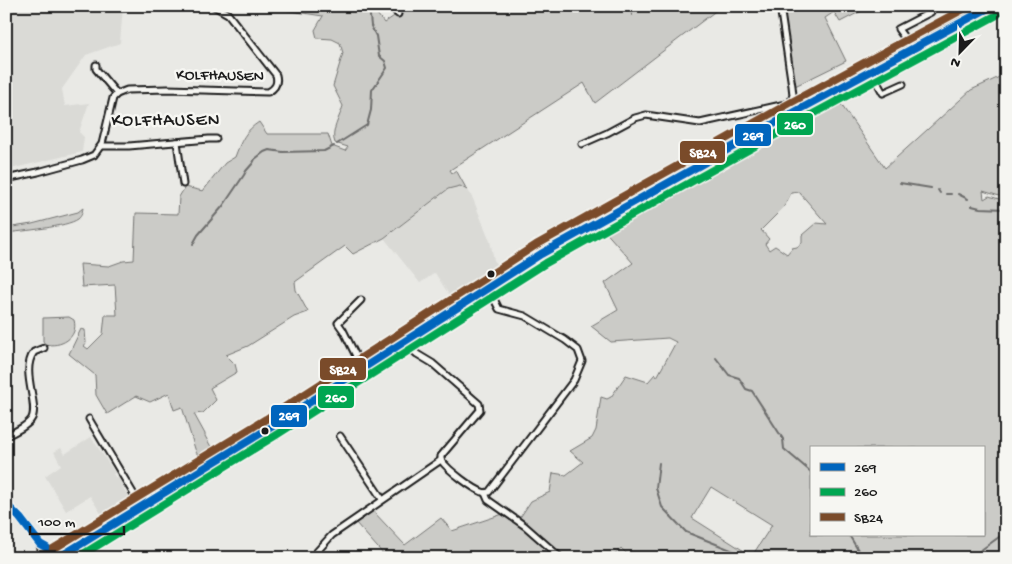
<svg xmlns="http://www.w3.org/2000/svg" width="1012" height="564" font-family="'Gochi Hand',sans-serif">
<style>
.built{fill:#dadad6}
.green{fill:#cbcbc7;stroke:#747472;fill-rule:evenodd}
.lines{fill:none;stroke-linecap:round;stroke-linejoin:round}
.stream{stroke:#6d6d6c;stroke-width:2}
.minor-casing{stroke:#1c1c1c;stroke-width:9}
.tertiary-casing{stroke:#1c1c1c;stroke-width:10}
.primary-casing{stroke:#1c1c1c;stroke-width:11}
.minor{stroke:#f6f6f2;stroke-width:5}
.tertiary{stroke:#f6f6f2;stroke-width:6}
.primary{stroke:#f6f6f2;stroke-width:8}
.bus-1-casing{stroke:#f6f6f2;stroke-width:11}
.bus-2-casing{stroke:#f6f6f2;stroke-width:11}
.bus-3-casing{stroke:#f6f6f2;stroke-width:11}
.bus-1{stroke:#0065bd;stroke-width:8}
.bus-2{stroke:#00a651;stroke-width:8}
.bus-3{stroke:#7a4b2a;stroke-width:8}
.bus-dot{fill:#1c1c1c;stroke:#f6f6f2;stroke-width:2}
.labels{text-anchor:middle;dominant-baseline:central;stroke-width:5;stroke-linejoin:round;paint-order:stroke}
.street-label{font-size:16px;fill:#1c1c1c;stroke:#f6f6f2}
.neighbourhood-label{font-size:18px;letter-spacing:1px;fill:#1c1c1c;stroke:#f6f6f2}
.line-badge{stroke:#f6f6f2;stroke-width:2}
.badge-label{font-size:14px;text-anchor:middle;font-weight:bold;fill:#fff}
</style>
<rect width="100%" height="100%" fill="#e9e9e5"/>
<filter id="ink" filterUnits="userSpaceOnUse"><feTurbulence type="fractalNoise" baseFrequency=".02" numOctaves="2"/><feDisplacementMap in="SourceGraphic" scale="10" xChannelSelector="R" yChannelSelector="G"/><feConvolveMatrix kernelMatrix="1 2 1 2 8 2 1 2 1" color-interpolation-filters="sRGB"/></filter>
<g filter="url(#ink)">
<!-- built -->
<g class="built">
<polygon points="6,6 123,6 120,43 86,55 62,89 65,106 89,103 79,132 84,137 82,152 6,170"/>
<polygon points="458,182 464,183 473,199 490,241 494,260 502,272 453,301 435,273 420,283 384,238"/>
<polygon points="91,437 115,473 113,474 116,478 118,478 122,484 121,485 132,501 131,504 112,513 113,515 105,520 90,496 66,511 45,476 61,465 54,452 61,448 65,454"/>
</g>
<!-- green -->
<g class="green">
<path d="M269,6H371L384,23L400,12L395,6H722L595,103L584,83L450,170L452,173L456,170L467,190L460,186L448,189L384,238L353,254L345,246L295,282L296,290L308,312L294,317L248,346L226,355L235,364L237,372L210,388L216,400L203,413L194,414L205,434V436L215,454L202,462L196,452L182,407L174,410L169,393L150,402L136,396L107,414L96,395L95,375L69,354L81,329L85,330L86,343L84,346L88,349L103,334L105,315H117L115,285L82,287L80,264L109,266L123,261L134,260L136,213L178,214L179,197L185,187L203,191L225,163L235,157C241,141 245,131 259,122L267,134H328L332,146L345,151L348,147L335,143C330,132 340,117 343,106L333,86L343,53L340,43L332,39L317,38L315,30L323,16L270,8Z"/>
<polygon points="783,6 871,6 840,22 834,12 825,18 846,61 795,86"/>
<path d="M1006,74V198L983,191L984,199L989,196L1006,201V558H625L627,554L621,548L612,558H566L562,554L558,558H383L385,556L355,522L372,510L405,545L441,518L452,531L503,514L507,511L519,519L531,501L550,492L553,473L566,475L583,462L570,451L592,438L596,430L601,397L607,399L611,397L626,375L648,382L655,374L657,377L676,342L668,338L611,342L591,326L618,310L605,283L633,263L603,229L754,144L838,100L885,168L971,90ZM799,192L827,224L816,223L802,235V243L797,247L792,248L787,254L775,246L769,250L765,244L769,239L761,230L784,207L791,193ZM811,448H983V535H811ZM711,487L772,525L752,556L692,518Z"/>
<path d="M83,208C82,212 82,216 78,219C67,227 22,231 6,233V228L32,224L78,212Z"/>
<path d="M69,317L74,320C79,338 60,348 45,344L43,341V318Z"/>
</g>
<g class="lines">
<!-- stream -->
<g class="stream">
<polyline points="631,6 632,15"/>
<polyline points="337,144 367,125 371,110 372,90 387,68 385,61 379,56 376,36 371,26 369,6"/>
<polyline points="900,183 931,188"/>
<polyline points="938,190 940,193"/>
<polyline points="946,194 951,194"/>
<polyline points="958,194 968,199"/>
<polyline points="972,205 972,206 980,208 1006,209"/>
<polyline points="193,244 198,235 223,206 244,175 246,171 253,163 255,159 264,152 269,150 283,152 324,151 334,146"/>
<polyline points="716,358 729,375 739,378 746,389 752,391 783,439 784,449 811,472"/>
<polyline points="659,463 656,488 662,507 686,532 751,558"/>
<polyline points="849,535 858,550 859,558"/>
<polyline points="970,558 1006,532"/>
</g>
<defs>
<g id="minor">
<polyline points="391,6 398,14"/>
<polyline points="780,6 792,86 793,95 790,103"/>
<polyline points="912,48 898,29 931,12"/>
<polyline points="96,65 96,69 117,94"/>
<polyline points="871,71 883,93 903,84"/>
<polyline points="177,142 183,184"/>
<polyline points="582,144 607,133 635,118 646,115 700,123 790,103"/>
<polyline points="101,146 129,146 209,139 216,139"/>
<path d="M6,179L38,172L82,160L94,155L102,144L113,98L117,94L127,90L168,89L268,92C276,88 278,83 276,75L228,14L214,6"/>
<polyline points="361,300 338,323 343,330 362,368"/>
<path d="M403,342L417,354L432,363L479,404L480,410L441,456V460C448,470 474,490 485,493"/>
<polyline points="89,419 142,508"/>
<path d="M6,436C14,432 28,426 32,418C39,403 20,371 34,352L44,348"/>
<polyline points="340,436 382,499"/>
<polyline points="485,493 489,492 574,380 582,361 578,350 565,340 525,316 499,309 488,287"/>
<polyline points="485,493 488,500 525,526 559,556"/>
<polyline points="311,558 332,535 441,460"/>
</g>
<g id="tertiary">
<polyline points="6,504 20,518 40,544 47,548 55,558"/>
<polyline points="40,544 44,558"/>
</g>
<polyline id="primary" points="58,558 271,427 541,254 795,112 978,13 993,6"/>
</defs>
<!-- minor casing -->
<use href="#minor" class="minor-casing"/>
<!-- tertiary casing -->
<use href="#tertiary" class="tertiary-casing"/>
<!-- primary casing -->
<use href="#primary" class="primary-casing"/>
<!-- minor -->
<use href="#minor" class="minor"/>
<!-- tertiary -->
<use href="#tertiary" class="tertiary"/>
<!-- primary -->
<use href="#primary" class="primary"/>
<defs>
<g id="bus-1">
<polyline points="6,504 20,518 40,544 47,548 55,558"/>
<polyline points="58,558 271,427 541,254 795,112 992,6"/>
</g>
<polyline id="bus-2" points="77,558 276,435 546,263 800,121 997,15"/>
<polyline id="bus-3" points="53,549 266,419 536,245 790,103 969,6"/>
</defs>
<!-- bus-1 casing -->
<use href="#bus-1" class="bus-1-casing"/>
<!-- bus-2 casing -->
<use href="#bus-2" class="bus-2-casing"/>
<!-- bus-3 casing -->
<use href="#bus-3" class="bus-3-casing"/>
<!-- bus-1 -->
<use href="#bus-1" class="bus-1"/>
<!-- bus-2 -->
<use href="#bus-2" class="bus-2"/>
<!-- bus-3 -->
<use href="#bus-3" class="bus-3"/>
</g>
</g>
<!-- markers -->
<g class="bus-dot">
<circle cx="491" cy="274" r="4.5"/>
<circle cx="265" cy="431" r="4.5"/>
</g>
<g class="labels">
<!-- street labels -->
<g class="street-label">
<text transform="translate(220 77) rotate(1)">KOLFHAUSEN</text>
</g>
<!-- neighbourhood labels -->
<g class="neighbourhood-label">
<text x="166" y="121">KOLFHAUSEN</text>
</g>
</g>
<g class="line-badge">
<rect x="776" y="112" width="38" height="24" rx="5" fill="#00a651"/>
<rect x="734" y="123" width="38" height="24" rx="5" fill="#0065bd"/>
<rect x="679" y="140" width="47" height="24" rx="5" fill="#7a4b2a"/>
<rect x="319" y="357" width="48" height="24" rx="5" fill="#7a4b2a"/>
<rect x="317" y="385" width="38" height="24" rx="5" fill="#00a651"/>
<rect x="270" y="404" width="38" height="24" rx="5" fill="#0065bd"/>
</g>
<g class="badge-label">
<text x="795" y="129">260</text>
<text x="753" y="140">269</text>
<text x="703" y="157">SB24</text>
<text x="343" y="374">SB24</text>
<text x="336" y="402">260</text>
<text x="289" y="420">269</text>
</g>
<!-- margin -->
<rect width="1012" height="564" fill="none" stroke="#f6f6f2" stroke-width="25"/>
<rect x="12" y="12" width="987" height="539" fill="none" stroke="#1c1c1c" stroke-width="2" filter="url(#ink)"/>
<!-- legend -->
<rect x="810" y="446" width="175" height="90" fill="#f6f6f2" stroke="#9f9f9c"/>
<rect x="820" y="463" width="25" height="8" fill="#0065bd" stroke="#9f9f9c"/>
<text x="854" y="472" font-size="15" fill="#1c1c1c">269</text>
<rect x="820" y="488" width="25" height="8" fill="#00a651" stroke="#9f9f9c"/>
<text x="854" y="496" font-size="15" fill="#1c1c1c">260</text>
<rect x="820" y="513" width="25" height="8" fill="#7a4b2a" stroke="#9f9f9c"/>
<text x="854" y="522" font-size="15" fill="#1c1c1c">SB24</text>
<!-- north arrow -->
<g transform="translate(960 52) rotate(203)" stroke="#f6f6f2" stroke-width="4" paint-order="stroke">
<path d="M0-4L9 19L0 12L-9 19Z" fill="#1c1c1c"/>
<text y="-8" font-size="14" font-weight="bold" text-anchor="middle" fill="#1c1c1c">N</text>
</g>
<!-- scale -->
<path d="M30 526v8h94v-8" fill="none" stroke="#1c1c1c" stroke-width="2.5"/>
<text x="38" y="526" font-size="15" fill="#1c1c1c" stroke="#f6f6f2" stroke-width="4" paint-order="stroke">100 m</text>
</svg>
